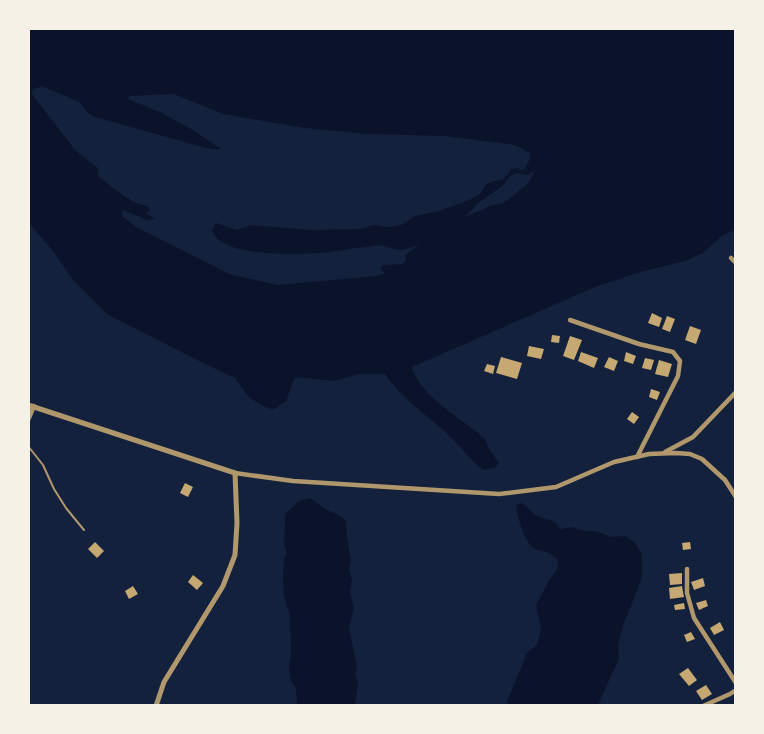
<svg xmlns="http://www.w3.org/2000/svg" width="764" height="734" font-family="Lato,sans-serif">
<style>
.water{fill:#0b132b;fill-rule:evenodd}
.building{fill:#c6a872}
.lines{fill:none;stroke-linecap:round;stroke-linejoin:round}
.service{stroke:#b1986c;stroke-width:2}
.minor{stroke:#b1986c;stroke-width:4.5}
.tertiary{stroke:#b1986c;stroke-width:5}
</style>
<rect width="100%" height="100%" fill="#14213d"/>
<!-- water -->
<g class="water">
<path d="M28,29H735V230L723,235L703,253L685,261L641,272L595,287L412,367C420,397 462,418 485,439L487,446L499,463L495,468L483,470C468,457 457,442 443,430C422,412 400,396 385,374H359L334,381L295,377L286,401L273,410L259,404L248,396L235,378L201,362L107,314L73,280L53,251L29,223ZM42,86L79,102L87,112L95,117L210,149H221L193,130L160,112L128,99L129,96L174,94L223,114L305,128L367,134L444,136L515,145L530,153V159L524,170H520L518,168L511,169L509,173L502,180H497L486,184L480,194L467,201L439,211L415,216L401,225L389,227L373,225L360,229L312,230L251,225L237,230L216,223L212,231C221,257 295,255 319,253C335,252 350,248 365,247C371,246 378,245 384,246C390,247 395,250 402,250C407,249 414,246 419,245L404,256L407,258L403,264L384,265L380,269L385,273L376,276L277,285L229,274L136,227L122,216L123,210L147,220L156,219L145,213L149,212L150,208C146,205 142,205 137,203C129,200 106,183 98,176V168L75,150L32,94V90ZM535,171L528,183L508,200L500,204L493,205L465,217L477,204L502,186L510,176L517,173L527,175Z"/>
<polygon points="310,498 324,508 342,517 346,521 347,538 351,560 349,569 352,580 350,592 354,608 349,628 357,667 355,674 358,682 355,705 297,705 296,688 291,681 289,666 291,654 290,615 284,597 283,581 284,559 287,553 284,544 285,514 298,502"/>
<path d="M522,503C527,507 532,513 538,516C547,521 556,518 560,529L572,527L584,531H596L611,537L625,536L635,543L642,554V578L623,626L618,645L619,658L598,705H508L507,701L527,653L537,645L541,629L536,605L550,579L558,568L557,559C550,552 544,552 535,549C526,546 516,514 516,505Z"/>
</g>
<!-- building -->
<g class="building">
<polygon points="652,313 662,318 659,327 648,323"/>
<polygon points="667,316 675,319 670,332 662,329"/>
<polygon points="690,326 701,330 696,344 685,340"/>
<polygon points="552,335 560,336 559,343 551,342"/>
<polygon points="570,336 582,340 574,360 563,356"/>
<polygon points="529,346 544,349 541,359 527,356"/>
<polygon points="581,352 598,358 594,368 578,361"/>
<polygon points="626,352 636,356 633,364 624,361"/>
<polygon points="501,357 522,363 517,379 496,373"/>
<polygon points="609,357 618,361 614,371 604,367"/>
<polygon points="645,358 654,360 651,370 642,368"/>
<polygon points="659,360 672,364 668,377 655,374"/>
<polygon points="487,364 495,366 493,374 484,371"/>
<polygon points="651,389 660,392 657,400 649,397"/>
<polygon points="632,412 639,417 634,424 627,419"/>
<polygon points="185,483 193,487 188,497 180,493"/>
<polygon points="95,542 104,551 97,558 88,549"/>
<polygon points="690,542 691,549 683,550 682,543"/>
<polygon points="682,573 682,584 670,585 669,574"/>
<polygon points="193,575 203,583 197,590 188,582"/>
<polygon points="703,578 705,586 694,590 691,582"/>
<polygon points="133,586 138,594 129,599 125,591"/>
<polygon points="682,586 684,597 670,599 669,588"/>
<polygon points="706,600 708,606 699,610 696,603"/>
<polygon points="684,603 685,609 675,610 674,605"/>
<polygon points="720,622 724,630 714,635 710,628"/>
<polygon points="691,632 695,639 687,642 684,635"/>
<polygon points="688,668 697,680 689,686 679,674"/>
<polygon points="706,685 712,694 702,700 696,691"/>
</g>
<g class="lines">
<!-- service -->
<polyline class="service" points="28,446 43,465 54,489 66,508 84,530"/>
<!-- minor -->
<g class="minor">
<polyline points="731,258 736,263"/>
<polyline points="570,320 639,344 673,352 680,361 678,376 637,457"/>
<polyline points="28,420 34,406"/>
<polyline points="665,452 693,437 736,392"/>
<polyline points="235,473 293,481 499,494 556,487 614,462 649,454 676,453 690,454 702,459 725,480 736,497"/>
<polyline points="687,569 687,593 694,618 736,683"/>
<polyline points="703,706 730,694 736,690"/>
</g>
<!-- tertiary -->
<polyline class="tertiary" points="28,405 235,473 237,523 235,555 223,586 164,682 156,706"/>
</g>
<!-- border -->
<rect width="764" height="734" fill="none" stroke="#f6f1e7" stroke-width="60"/>
</svg>
